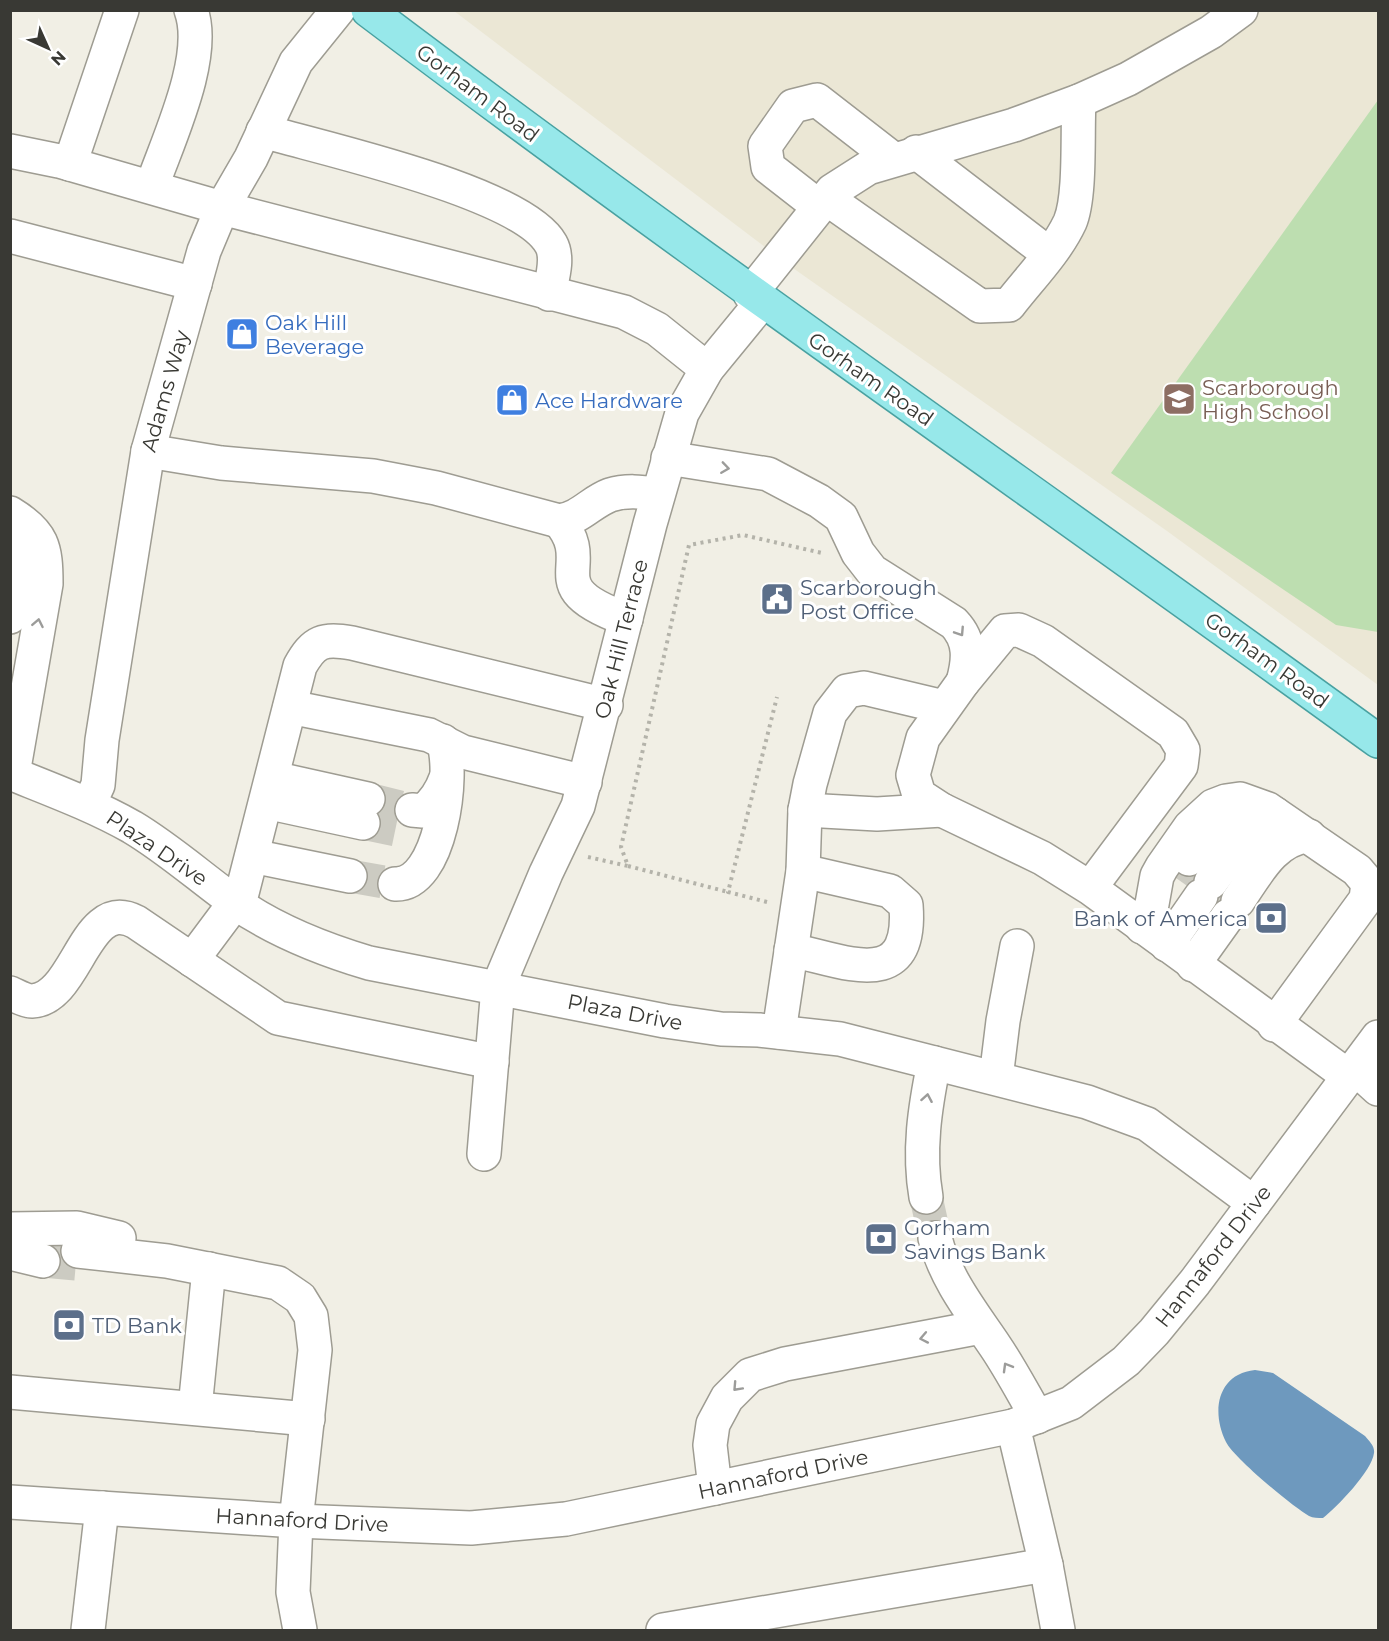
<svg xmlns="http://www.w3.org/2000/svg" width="1389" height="1641" font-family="Montserrat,sans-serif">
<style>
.built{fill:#ebe7d5}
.grass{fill:#bddeb0}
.water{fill:#6e99be}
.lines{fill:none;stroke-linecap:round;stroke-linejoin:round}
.minor-tunnel{stroke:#cccbc2;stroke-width:33;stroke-dasharray:33 16;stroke-linecap:butt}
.minor-casing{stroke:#9e9c92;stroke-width:36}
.major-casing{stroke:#49a1a1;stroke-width:36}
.path{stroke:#b4b3aa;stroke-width:4;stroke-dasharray:3 4.5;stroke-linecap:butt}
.minor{stroke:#fff;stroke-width:33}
.major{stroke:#97e8ea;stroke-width:33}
.oneway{stroke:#9c9c9a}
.labels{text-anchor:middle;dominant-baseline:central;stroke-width:6;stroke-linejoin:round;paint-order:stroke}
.street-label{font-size:21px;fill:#393934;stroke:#fff}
.shop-label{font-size:21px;fill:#366cbe;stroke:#fff;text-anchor:start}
.education-label{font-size:21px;fill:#785e54;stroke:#fff;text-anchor:start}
.service-label{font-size:21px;fill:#4e5e75;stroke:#fff;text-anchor:start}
</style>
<rect width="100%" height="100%" fill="#f1efe5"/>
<!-- built -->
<polygon class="built" points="454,11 1378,11 1378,685 1167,531 790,266"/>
<!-- grass -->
<polygon class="grass" points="1378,100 1378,632 1336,625 1111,473"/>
<!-- water -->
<path class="water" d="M1255,1370L1273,1373L1365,1436C1369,1441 1375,1446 1374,1453C1372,1471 1337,1507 1323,1518C1318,1518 1313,1518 1309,1516C1293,1507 1234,1458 1226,1442C1211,1412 1217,1374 1255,1370Z"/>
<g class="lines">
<!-- minor-tunnel -->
<g class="minor-tunnel">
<polyline points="368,799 412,810"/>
<polyline points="363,823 406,832"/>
<polyline points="350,876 395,884"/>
<polyline points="1176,878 1186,864"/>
<polyline points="1214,906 1224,891"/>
<polyline points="926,1197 935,1238"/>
<polyline points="43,1261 76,1264"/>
</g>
<defs>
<g id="minor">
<path d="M263,131C324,149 522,192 551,244C559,258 552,279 549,294"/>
<polyline points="10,151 59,161 222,208 624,312 657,329 707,369"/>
<polyline points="916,152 1049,254"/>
<polyline points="70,164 122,10"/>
<path d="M152,186C168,140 208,57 191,10"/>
<path d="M826,198L980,306L1009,305C1029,279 1056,252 1070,222C1081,196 1077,132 1079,101"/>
<polyline points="818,206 768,167 765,146 793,106 817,100 893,159"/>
<polyline points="10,236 195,284"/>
<polyline points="750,294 832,191 868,168 1014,125 1079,101 1128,79 1211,32 1241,10"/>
<polyline points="148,451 221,463 373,476 436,488 559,521"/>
<path d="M668,458L768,474L819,501L841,517L858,553L872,571L954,623C971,641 969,660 963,682"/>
<path d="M10,513C43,533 46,547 46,584L13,774"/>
<path d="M10,543C30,562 18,594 10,617"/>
<path d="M626,619C534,586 598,566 559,521C581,518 591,502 610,495C626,490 642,492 658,494"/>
<polyline points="290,707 429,735 463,752 585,782"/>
<path d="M10,773C52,790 93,805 132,827C169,849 201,878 236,903C276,931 322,949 369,963L665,1021L721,1029L759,1030L840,1039L1087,1102L1147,1124L1254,1203"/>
<polyline points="273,778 368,799"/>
<polyline points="266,802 363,823"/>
<polyline points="89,804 98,785 102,740 148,451 204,251 222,208 251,158 296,62 338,10"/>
<path d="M412,810L423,811C435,802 441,792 446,778"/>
<polyline points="805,810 877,814 942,810"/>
<polyline points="252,856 350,876"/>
<path d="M1189,859C1211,829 1240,821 1275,814"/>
<polyline points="1211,882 1245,836 1272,827"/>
<path d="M395,884C441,886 455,774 443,741"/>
<polyline points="1090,888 1181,766 1183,750 1173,733 1043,641 1019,630 1005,631 963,682 923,738 913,775 919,795 942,810 1042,858 1090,888 1348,1076"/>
<path d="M1238,901C1256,875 1274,838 1309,836"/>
<polyline points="1142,927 1152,904 1157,876 1162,867 1190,827 1213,806 1226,801 1240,799 1268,809 1357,870 1368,883 1366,899 1274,1025"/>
<polyline points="1167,945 1201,896"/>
<path d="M791,950C845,961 913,994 906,905L890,891L803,871"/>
<path d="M192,960L242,893L300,666C314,641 323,638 352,643L606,705"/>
<polyline points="1193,965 1228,916"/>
<path d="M10,993C17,996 25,1001 32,1001C78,999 84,895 136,922L278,1018L492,1062"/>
<polyline points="779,1032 803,871 805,810 810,784 830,713 847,691 864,688 944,707"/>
<polyline points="1355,1068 1378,1089"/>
<polyline points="996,1078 1003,1021 1017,946"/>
<polyline points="484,1154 498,987 546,873 578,806 650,524 682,413 707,369 762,302"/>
<path d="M926,1197C918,1151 925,1107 934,1063"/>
<polyline points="10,1229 77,1228 119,1238"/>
<path d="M935,1238C945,1278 972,1312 995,1346C1010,1368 1023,1393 1037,1417"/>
<polyline points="78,1251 167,1261 278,1283 300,1298 311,1316 315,1350 296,1521 293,1592 300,1630"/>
<polyline points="10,1253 43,1261"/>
<polyline points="10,1392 308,1419"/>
<polyline points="195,1408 209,1269"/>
<polyline points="1013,1426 1046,1565 1058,1630"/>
<polyline points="715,1488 710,1445 713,1424 727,1398 750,1375 785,1364 981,1327"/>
<polyline points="10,1502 296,1521 471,1528 566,1519 1013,1426 1071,1403 1126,1361 1154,1332 1195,1282 1378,1037"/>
<polyline points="88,1630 102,1508"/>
<polyline points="663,1630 1046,1565"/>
</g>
<path id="major" d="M368,10C700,261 1042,497 1378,741"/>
</defs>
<!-- minor casing -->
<use href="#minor" class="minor-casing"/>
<!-- major casing -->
<use href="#major" class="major-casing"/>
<!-- path -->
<g class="path">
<polyline points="588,857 628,866 621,847 689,545 743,535 822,553"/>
<polyline points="628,866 728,892"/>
<polyline points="767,902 728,892 777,697"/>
</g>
<!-- minor -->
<use href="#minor" class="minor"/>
<!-- major -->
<use href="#major" class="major"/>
</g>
<!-- one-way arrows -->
<defs><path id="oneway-chevron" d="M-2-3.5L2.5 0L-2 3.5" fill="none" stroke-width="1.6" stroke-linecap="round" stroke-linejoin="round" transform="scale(1.5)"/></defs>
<g class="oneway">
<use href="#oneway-chevron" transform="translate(725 468) rotate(8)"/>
<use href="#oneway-chevron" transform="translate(38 623) rotate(-79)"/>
<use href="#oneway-chevron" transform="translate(960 632) rotate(57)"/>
<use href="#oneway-chevron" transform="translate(927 1098) rotate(-80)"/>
<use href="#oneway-chevron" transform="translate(924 1338) rotate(169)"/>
<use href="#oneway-chevron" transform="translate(1007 1367) rotate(-120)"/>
<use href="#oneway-chevron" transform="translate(737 1387) rotate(133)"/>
</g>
<!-- icons -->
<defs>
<symbol id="shop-square" viewBox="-11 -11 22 22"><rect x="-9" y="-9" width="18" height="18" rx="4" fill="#3f7fe0" stroke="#fff"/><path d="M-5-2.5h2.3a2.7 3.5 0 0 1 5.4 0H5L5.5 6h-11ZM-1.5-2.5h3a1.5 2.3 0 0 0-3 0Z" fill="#fff"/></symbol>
<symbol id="school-square" viewBox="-11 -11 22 22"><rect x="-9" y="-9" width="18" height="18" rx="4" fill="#8d6e63" stroke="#fff"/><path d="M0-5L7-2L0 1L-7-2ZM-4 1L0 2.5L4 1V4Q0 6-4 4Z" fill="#fff"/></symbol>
<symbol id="civic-square" viewBox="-11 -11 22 22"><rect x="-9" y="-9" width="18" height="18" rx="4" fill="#5c6f8a" stroke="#fff"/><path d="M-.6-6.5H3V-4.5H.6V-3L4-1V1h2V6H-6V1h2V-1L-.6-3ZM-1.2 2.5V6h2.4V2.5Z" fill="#fff"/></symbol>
<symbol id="bank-square" viewBox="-11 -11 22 22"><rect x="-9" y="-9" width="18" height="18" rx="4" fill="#5c6f8a" stroke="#fff"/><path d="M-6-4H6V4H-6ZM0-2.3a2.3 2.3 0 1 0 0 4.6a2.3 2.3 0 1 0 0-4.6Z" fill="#fff"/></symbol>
</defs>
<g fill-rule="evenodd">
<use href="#shop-square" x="223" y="315" width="38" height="38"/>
<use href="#school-square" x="1160" y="380" width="38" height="38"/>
<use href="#shop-square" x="493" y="381" width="38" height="38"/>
<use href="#civic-square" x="758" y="580" width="38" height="38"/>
<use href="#bank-square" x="1252" y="899" width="38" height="38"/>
<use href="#bank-square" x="862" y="1220" width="38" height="38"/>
<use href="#bank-square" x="50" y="1306" width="38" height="38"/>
</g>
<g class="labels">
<!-- street labels -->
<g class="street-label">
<text transform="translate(478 93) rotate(37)">Gorham Road</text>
<text transform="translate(871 379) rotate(35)">Gorham Road</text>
<text transform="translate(165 391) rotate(-74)">Adams Way</text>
<text transform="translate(621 639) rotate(-76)">Oak Hill Terrace</text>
<text transform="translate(1267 660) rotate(36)">Gorham Road</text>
<text transform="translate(157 848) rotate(34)">Plaza Drive</text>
<text transform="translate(625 1012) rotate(11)">Plaza Drive</text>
<text transform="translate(1213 1256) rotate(-52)">Hannaford Drive</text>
<text transform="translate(783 1474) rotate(-12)">Hannaford Drive</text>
<text transform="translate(302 1520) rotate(3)">Hannaford Drive</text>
</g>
<!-- shop labels -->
<g class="shop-label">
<text x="265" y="322">Oak Hill<tspan x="265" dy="24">Beverage</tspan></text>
<text x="535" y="400">Ace Hardware</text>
</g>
<!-- education labels -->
<g class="education-label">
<text x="1202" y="387">Scarborough<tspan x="1202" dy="24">High School</tspan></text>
</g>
<!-- service labels -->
<g class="service-label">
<text x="800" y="587">Scarborough<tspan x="800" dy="24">Post Office</tspan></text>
<text x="1248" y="918" text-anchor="end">Bank of America</text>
<text x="904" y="1227">Gorham<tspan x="904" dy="24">Savings Bank</tspan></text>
<text x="92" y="1325">TD Bank</text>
</g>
</g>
<!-- border -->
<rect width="1389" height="1641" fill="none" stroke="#393934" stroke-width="24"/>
<!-- north arrow -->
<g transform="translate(48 48) rotate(135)" stroke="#ffffff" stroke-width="4.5" paint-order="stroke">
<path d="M0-4.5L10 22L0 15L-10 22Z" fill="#393934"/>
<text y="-9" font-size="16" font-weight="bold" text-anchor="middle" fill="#393934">N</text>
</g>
</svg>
